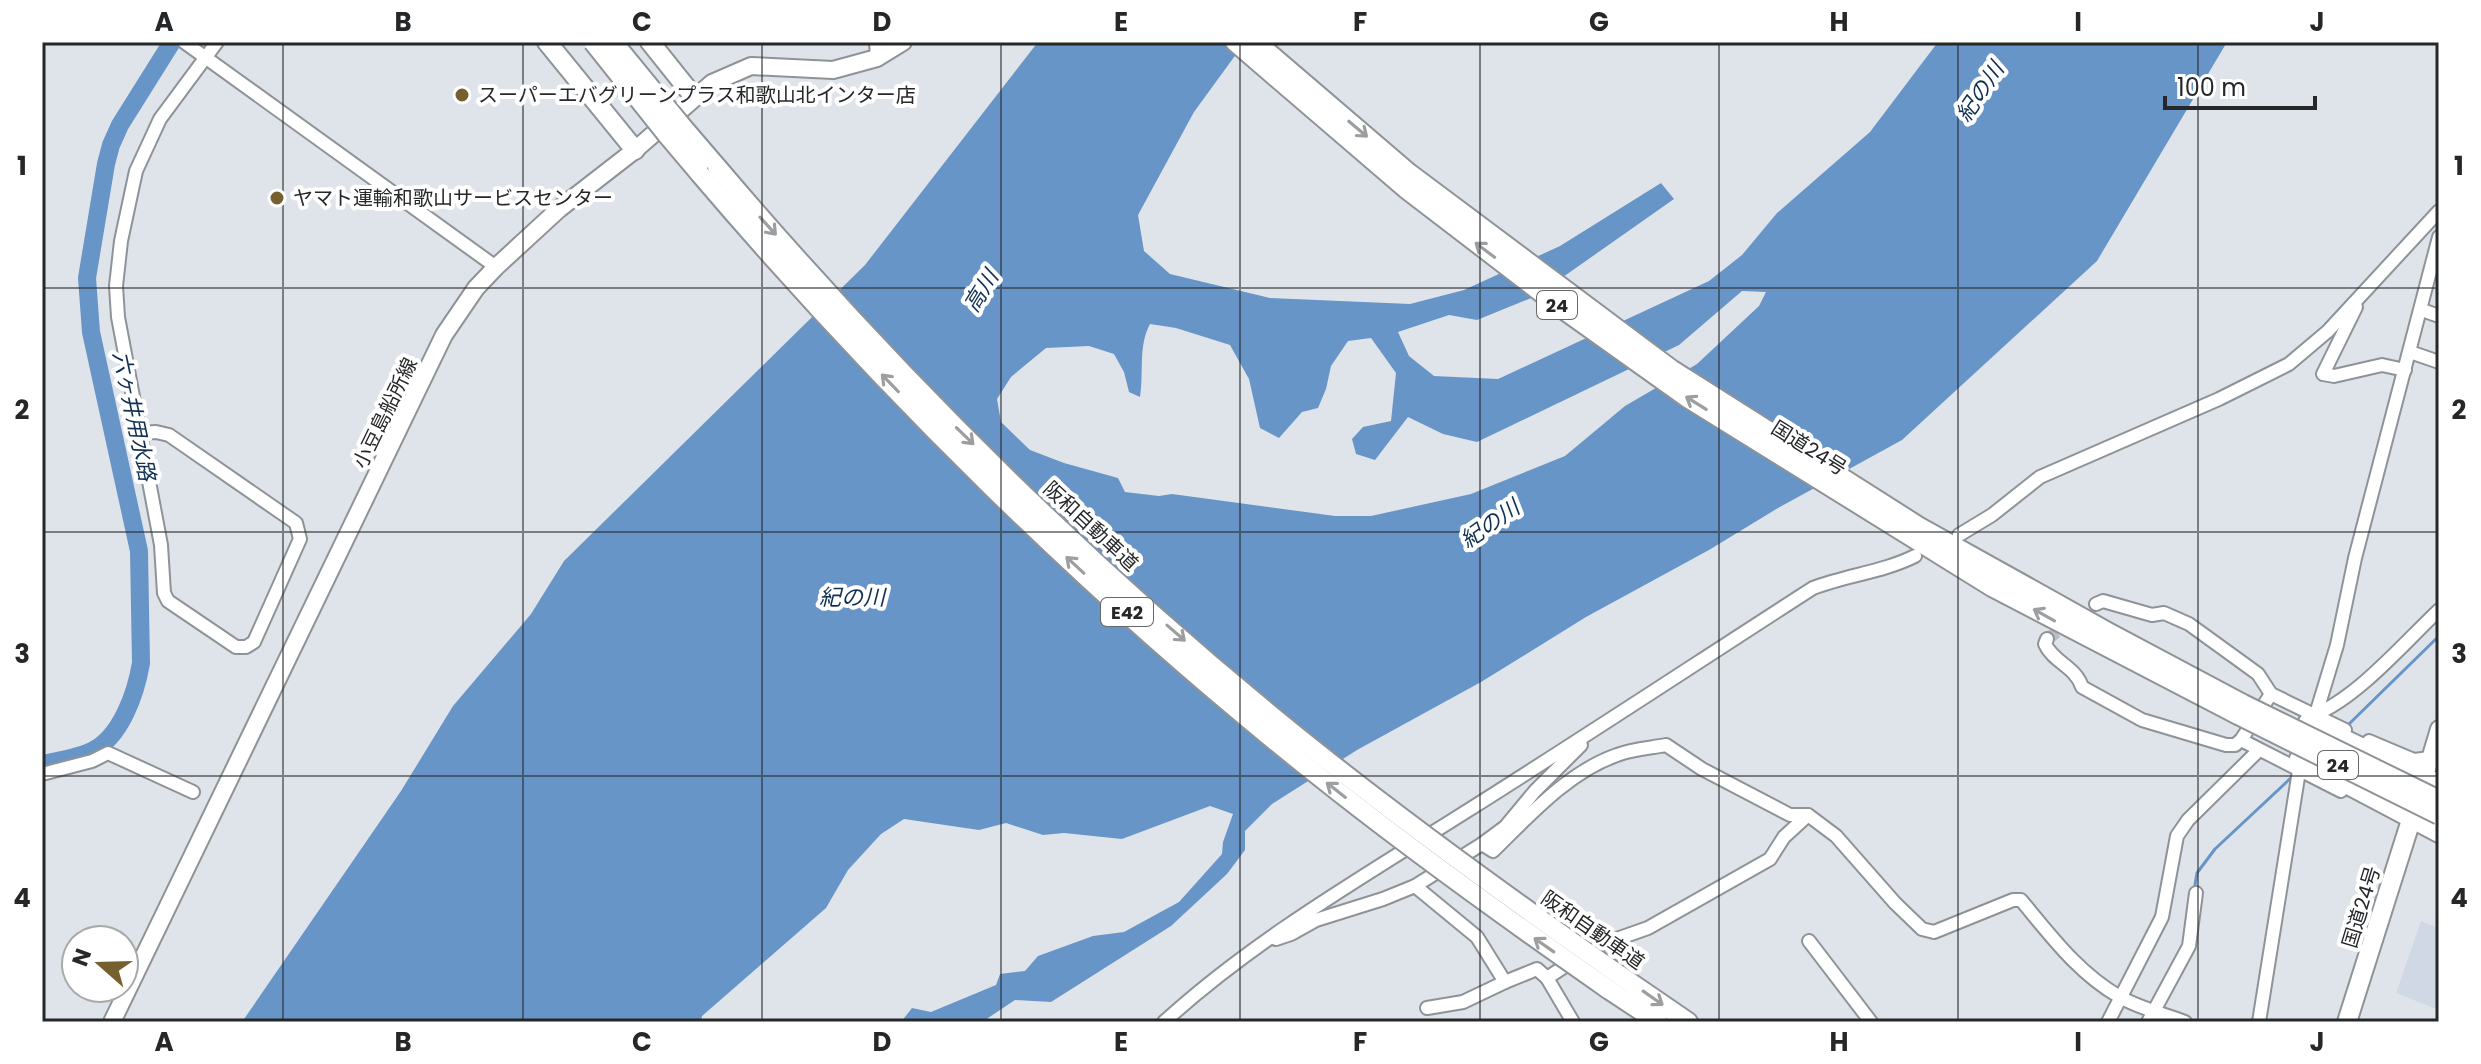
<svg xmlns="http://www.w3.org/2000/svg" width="2481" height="1064" font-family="Poppins,'Noto Sans JP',sans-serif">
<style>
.built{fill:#cfd8e4}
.water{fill:#6895c7;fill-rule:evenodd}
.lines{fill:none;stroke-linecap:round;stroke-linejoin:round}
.stream{stroke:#6895c7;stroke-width:3}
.river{stroke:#6895c7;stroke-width:18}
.minor-tunnel{stroke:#babec3;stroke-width:12;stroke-dasharray:12 6;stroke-linecap:butt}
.minor-casing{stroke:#8e9398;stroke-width:16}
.major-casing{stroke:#8e9398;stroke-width:20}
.highway-casing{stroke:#8e9398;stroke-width:22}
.minor{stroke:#fff;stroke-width:12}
.major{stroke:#fff;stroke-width:16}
.highway{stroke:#fff;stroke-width:18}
.highway-bridge-casing{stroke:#8e9398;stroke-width:22;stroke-linecap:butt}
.highway-bridge{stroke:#fff;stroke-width:18}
.oneway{stroke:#9d9e9f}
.grid{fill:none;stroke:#252729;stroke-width:2;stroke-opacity:0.55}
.poi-dot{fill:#766030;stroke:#fff;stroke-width:3}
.labels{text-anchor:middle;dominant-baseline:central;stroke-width:8;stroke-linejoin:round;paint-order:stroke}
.shield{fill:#fff;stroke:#666869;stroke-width:2}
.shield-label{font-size:18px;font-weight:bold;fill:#252729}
.poi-label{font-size:20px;fill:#252729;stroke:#fff;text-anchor:start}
.street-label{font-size:20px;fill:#252729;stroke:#fff}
.water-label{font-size:22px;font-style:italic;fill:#0f3052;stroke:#fff}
.neatline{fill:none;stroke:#252729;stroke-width:3}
.grid-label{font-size:26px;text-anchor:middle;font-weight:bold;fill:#252729}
</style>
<rect width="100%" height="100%" fill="#dfe4ea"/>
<!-- built -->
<polygon class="built" points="2421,921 2439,928 2439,1010 2396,993"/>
<!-- water -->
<path class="water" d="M1038,42H1245L1194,112L1138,215L1144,251L1170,274L1270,298L1410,304L1464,290L1560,246L1661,183L1674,199L1536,296L1477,320L1449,315L1398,332L1409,356L1434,376L1498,379L1709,281L1742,255L1777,213L1870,132L1938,42H2227L2097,261L1902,440L1778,508L1709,550L1586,617L1481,682L1357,750L1272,804L1245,831V850L1227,874L1171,926L1051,1002L1015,1000L982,1022H901L912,1008L931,1012L996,985L1000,974L1025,971L1038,956L1093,936L1124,932L1179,902L1222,854L1223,842L1233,814L1210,806L1122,839L1064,833L1043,835L1006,823L979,830L904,819L881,834L848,870L826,908L702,1016L701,1022H242L401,791L453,706L531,614L564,561L865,265ZM1742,291L1766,292L1759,306L1697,364L1625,406L1565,456L1471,494L1371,516H1335L1172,494L1159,496L1125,492L1118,478L1064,463L1030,450L1001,422L997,399L1011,377L1046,348L1089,346L1114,354L1124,372L1129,392L1140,397C1144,373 1138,346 1150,324L1176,328L1230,345L1249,379L1260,428L1279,438L1302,412L1318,408L1326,389L1331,366L1348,341L1371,338L1396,373L1391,421L1363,427L1352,439L1356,454L1375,460L1408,417L1443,434L1477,442L1679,345Z"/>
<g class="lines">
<!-- stream -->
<g class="stream">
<polyline points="2349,724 2439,636"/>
<polyline points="2194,891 2197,873 2215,849 2293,776"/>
</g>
<!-- river -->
<path class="river" d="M42,764C58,761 77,758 92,751C121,737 136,693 141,663L139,551L91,332L87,278L106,164L111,145L120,125L172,42"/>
<!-- minor-tunnel -->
<polyline class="minor-tunnel" points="2047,639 2096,604"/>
<defs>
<g id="minor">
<polyline points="184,42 496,267"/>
<polyline points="876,42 877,58"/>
<polyline points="2356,307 2323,374 2334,376 2382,365 2405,370"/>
<polyline points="2422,310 2439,316"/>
<polyline points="2410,352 2439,362"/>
<polyline points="139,433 156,432 169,435 296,523 300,539 254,642 246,647 236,647 168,601 164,593 161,545 118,317 116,286 121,241 136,171 160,119 217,42"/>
<polyline points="1959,535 1992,515 2040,477 2219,399 2289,364 2328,331 2439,211"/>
<polyline points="2096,604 2103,601 2152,615 2164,613 2189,624 2258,674 2271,694 2345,730"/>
<path d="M2047,639L2045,644C2053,662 2076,667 2082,687L2142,720L2226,745H2235L2241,740L2271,694"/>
<polyline points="2316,714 2337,645 2355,558 2439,237"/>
<path d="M2316,714C2358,697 2405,642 2439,610"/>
<polyline points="2241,740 2341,791"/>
<polyline points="2369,741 2414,760 2430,758"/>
<polyline points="42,774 92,761 108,753 193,792"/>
<path d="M1482,844L1493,851C1529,816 1568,772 1617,755C1632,749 1650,748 1666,745L1702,769L1790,815H1808L1836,836L1895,903L1922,929L1934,932L2013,900H2021C2050,935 2079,974 2120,997C2139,1008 2164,1014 2185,1022"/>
<polyline points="1415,886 1477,937 1505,982 1537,969 1547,978 1573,1022"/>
<polyline points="1276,939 1291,934 1316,920 1383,899 1415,886 1482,844 1505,827 1535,791 1581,745"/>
<polyline points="1809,941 1871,1022"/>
<polyline points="1547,978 1594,947 1648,928 1770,859 1784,837 1808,815"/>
<polyline points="1427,1008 1463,1002 1505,982"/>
<path d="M1164,1022C1255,939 1363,877 1467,811C1583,738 1698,662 1813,588C1847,575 1883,572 1915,556"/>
<polyline points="2108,1022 2162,917 2177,836 2188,820 2259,750"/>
<polyline points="2148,1022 2189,946 2196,893"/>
<polyline points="2259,1022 2299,771"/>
</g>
<g id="major">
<polyline points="2425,776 2439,729"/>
<polyline points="112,1022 444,335 476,288 496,267 559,209 635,150 712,83 751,66 833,70 877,58 903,42"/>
</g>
<g id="highway">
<polyline points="547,42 635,150"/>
<polyline points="650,42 694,97"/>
<polyline points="1235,42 1405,188 1564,310 1686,397 1992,587 2238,715"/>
<polyline points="1256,42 1409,173 1671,369 1918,526 2108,632 2243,704"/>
<polyline points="681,125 717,167"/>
<polyline points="667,135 700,174"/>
<polyline points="2308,722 2439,784"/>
<polyline points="2299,759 2439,833"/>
<polyline points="1618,974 1688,1022"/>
<polyline points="1608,989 1658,1022"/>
<polyline points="2347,1022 2425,776"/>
</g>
</defs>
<!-- minor casing -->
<use href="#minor" class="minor-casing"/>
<!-- major casing -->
<use href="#major" class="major-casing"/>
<!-- highway casing -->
<use href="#highway" class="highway-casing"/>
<!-- minor -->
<use href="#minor" class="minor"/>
<!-- major -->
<use href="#major" class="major"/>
<!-- highway -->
<use href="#highway" class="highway"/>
<defs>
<g id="highway-bridge">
<polyline points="593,42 667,135"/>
<polyline points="613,42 681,125"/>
<path d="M717,167C901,383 1105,585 1328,761C1422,835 1519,905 1618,974"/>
<path d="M700,174C884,390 1094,598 1316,774C1411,850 1509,920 1608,989"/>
<polyline points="2243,704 2439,800"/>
<polyline points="2238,715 2439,815"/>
</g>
</defs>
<!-- highway-bridge casing -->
<use href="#highway-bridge" class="highway-bridge-casing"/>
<!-- highway-bridge -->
<use href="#highway-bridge" class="highway-bridge"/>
</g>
<!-- one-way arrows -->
<defs><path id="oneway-shaft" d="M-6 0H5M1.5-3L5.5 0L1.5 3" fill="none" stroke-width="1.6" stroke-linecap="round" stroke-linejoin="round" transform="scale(2)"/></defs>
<g class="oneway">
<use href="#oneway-shaft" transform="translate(1358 129) rotate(40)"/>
<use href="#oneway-shaft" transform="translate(768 226) rotate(48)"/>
<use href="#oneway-shaft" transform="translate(1485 250) rotate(-143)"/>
<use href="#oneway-shaft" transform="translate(890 383) rotate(-134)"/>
<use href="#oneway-shaft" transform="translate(1696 403) rotate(-148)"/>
<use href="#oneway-shaft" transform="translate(965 436) rotate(44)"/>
<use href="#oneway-shaft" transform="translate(1075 565) rotate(-137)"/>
<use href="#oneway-shaft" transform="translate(2044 615) rotate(-151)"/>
<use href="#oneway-shaft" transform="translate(1176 633) rotate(41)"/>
<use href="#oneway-shaft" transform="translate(1336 790) rotate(-142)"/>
<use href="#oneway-shaft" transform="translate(1544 945) rotate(-145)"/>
<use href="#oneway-shaft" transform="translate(1653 998) rotate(35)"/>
</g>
<!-- grid -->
<path class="grid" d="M283,42V1022M523,42V1022M762,42V1022M1001,42V1022M1240,42V1022M1480,42V1022M1719,42V1022M1958,42V1022M2198,42V1022M42,288H2439M42,532H2439M42,776H2439"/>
<!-- markers -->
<g class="poi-dot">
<circle cx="462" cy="95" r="8"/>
<circle cx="277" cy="198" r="8"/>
</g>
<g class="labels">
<!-- shield labels -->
<g class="shield">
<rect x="1537" y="291" width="40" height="28" rx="6"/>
<rect x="1101" y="598" width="52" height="28" rx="6"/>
<rect x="2318" y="751" width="40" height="28" rx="6"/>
</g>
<g class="shield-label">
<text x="1557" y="305">24</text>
<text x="1127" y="612">E42</text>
<text x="2338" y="765">24</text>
</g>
<!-- poi labels -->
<g class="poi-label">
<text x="478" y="95">スーパーエバグリーンプラス和歌山北インター店</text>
<text x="293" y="198">ヤマト運輸和歌山サービスセンター</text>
</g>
<!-- street labels -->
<g class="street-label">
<text transform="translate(385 413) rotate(-64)">小豆島船所線</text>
<text transform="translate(1809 448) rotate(32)">国道24号</text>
<text transform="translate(1091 526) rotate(43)">阪和自動車道</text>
<text transform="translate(2361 907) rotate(-73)">国道24号</text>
<text transform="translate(1593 930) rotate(35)">阪和自動車道</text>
</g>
<!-- water labels -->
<g class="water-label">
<text transform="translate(1980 92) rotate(-56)">紀の川</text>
<text transform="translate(981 291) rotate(-58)">高川</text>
<text transform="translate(134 416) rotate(78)">六ヶ井用水路</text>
<text transform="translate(1490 524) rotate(-35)">紀の川</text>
<text x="852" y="597">紀の川</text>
</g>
</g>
<!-- border -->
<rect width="2481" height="1064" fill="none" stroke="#ffffff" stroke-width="88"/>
<!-- north arrow -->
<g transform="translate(100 964) rotate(290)"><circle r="38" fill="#ffffff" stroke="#a8a9a9" stroke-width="2"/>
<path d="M0-6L14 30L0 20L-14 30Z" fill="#766030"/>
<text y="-12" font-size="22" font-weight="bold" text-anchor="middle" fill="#252729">N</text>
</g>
<!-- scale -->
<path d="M2165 96v12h150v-12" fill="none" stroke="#252729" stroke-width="4"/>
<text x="2177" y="96" font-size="24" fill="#252729" stroke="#ffffff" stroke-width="6" paint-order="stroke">100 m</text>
<rect x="44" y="44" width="2393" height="976" class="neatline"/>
<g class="grid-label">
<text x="164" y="31">A</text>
<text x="403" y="31">B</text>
<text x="642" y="31">C</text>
<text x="882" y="31">D</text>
<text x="1121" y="31">E</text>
<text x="1360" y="31">F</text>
<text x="1599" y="31">G</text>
<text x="1839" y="31">H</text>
<text x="2078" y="31">I</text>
<text x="2317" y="31">J</text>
<text x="22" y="175">1</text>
<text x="2459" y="175">1</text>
<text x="22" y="419">2</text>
<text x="2459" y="419">2</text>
<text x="22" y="663">3</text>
<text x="2459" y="663">3</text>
<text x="22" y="907">4</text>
<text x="2459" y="907">4</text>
<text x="164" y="1051">A</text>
<text x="403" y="1051">B</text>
<text x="642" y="1051">C</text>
<text x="882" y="1051">D</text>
<text x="1121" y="1051">E</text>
<text x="1360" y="1051">F</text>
<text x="1599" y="1051">G</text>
<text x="1839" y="1051">H</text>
<text x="2078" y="1051">I</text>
<text x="2317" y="1051">J</text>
</g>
</svg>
